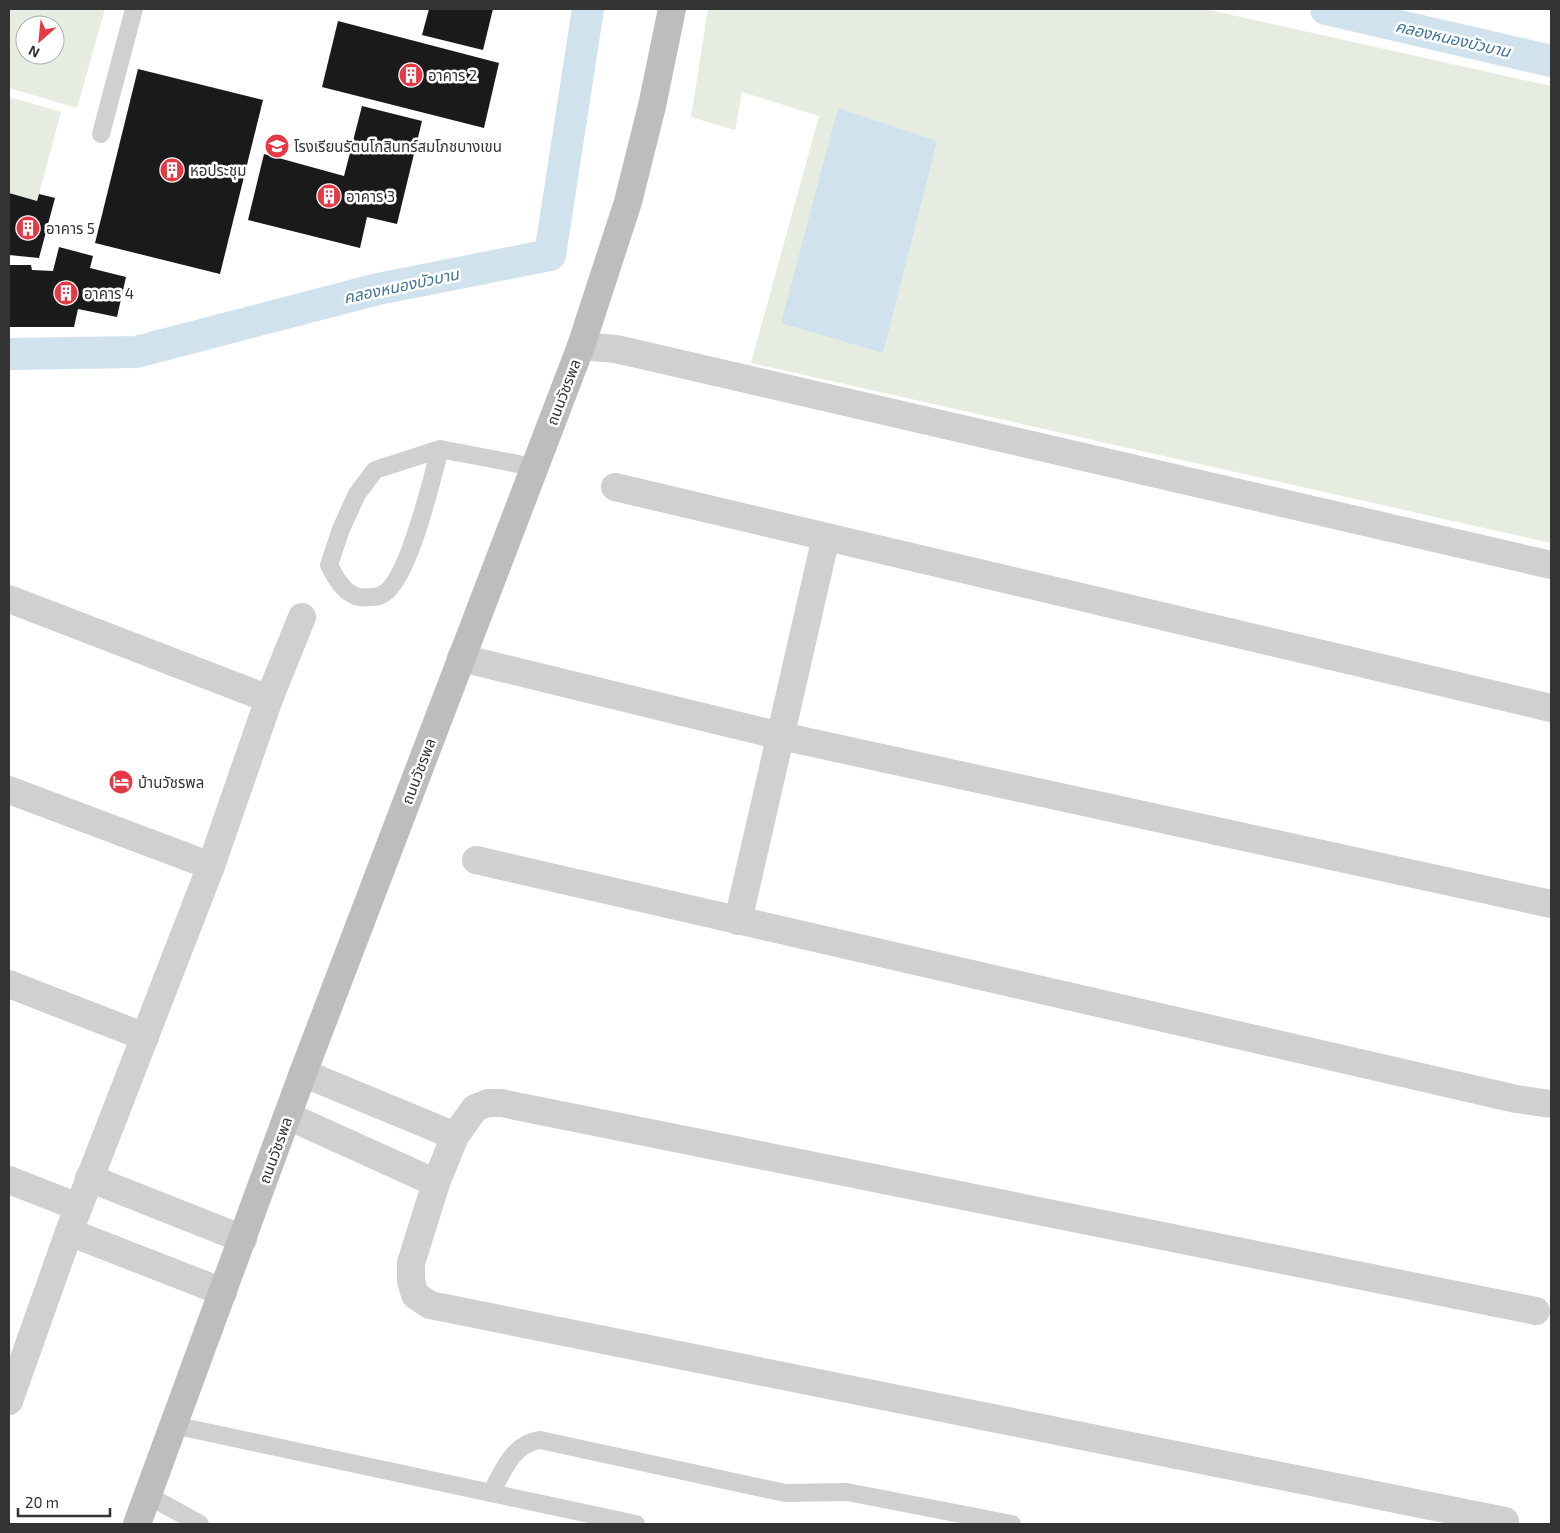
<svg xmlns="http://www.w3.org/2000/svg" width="1560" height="1533" font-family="'Exo 2','Noto Sans Thai',sans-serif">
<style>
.green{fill:#e6ecdf;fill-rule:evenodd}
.water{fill:#cfe2ee}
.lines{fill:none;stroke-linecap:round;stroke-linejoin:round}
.canal{stroke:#cfe2ee;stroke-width:32}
.building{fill:#1a1a1a}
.lane{stroke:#d0d0d0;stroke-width:18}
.street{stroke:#d0d0d0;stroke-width:28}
.secondary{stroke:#bdbdbd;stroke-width:28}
.labels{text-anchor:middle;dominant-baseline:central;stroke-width:5;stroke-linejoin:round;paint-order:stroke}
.poi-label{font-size:15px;fill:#333;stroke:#fff;text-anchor:start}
.street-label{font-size:15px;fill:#333;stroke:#fff}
.water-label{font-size:16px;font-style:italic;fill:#3f7597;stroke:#fff}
</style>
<rect width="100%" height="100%" fill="#fff"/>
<!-- green -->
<g class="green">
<path d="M9,9H105L77,108L9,88ZM25,25H55V55H25Z"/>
<polygon points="708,9 1205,9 1551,86 1551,543 751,363 819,116 742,92 735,130 691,117"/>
<polygon points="9,97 61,112 37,201 9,193"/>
</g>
<!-- water -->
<polygon class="water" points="838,108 937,141 883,353 781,323"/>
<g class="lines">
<!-- canal -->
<g class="canal">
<polyline points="1326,9 1551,61"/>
<polyline points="9,354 136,352 378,289 550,255 588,9"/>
</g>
</g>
<!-- building -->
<g class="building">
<polygon points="429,9 493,9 483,50 422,35"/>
<polygon points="338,21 499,63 484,128 322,87"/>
<polygon points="138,69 263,100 220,274 95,243"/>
<polygon points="362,106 422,121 397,224 367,217 360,248 248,220 264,154 344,176"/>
<polygon points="9,193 37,201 39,194 55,198 39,258 9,255"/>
<polygon points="59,247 93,256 90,268 126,277 117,317 78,309 74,327 9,327 9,265 31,265 32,270 53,271"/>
</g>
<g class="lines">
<!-- lane -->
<g class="lane">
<polyline points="101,134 134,9"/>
<path d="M440,449C432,478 408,585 381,595C378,597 373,597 370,597C348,601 337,581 329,565L341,529L357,494L375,470L440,449L534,467"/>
<polyline points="173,1425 636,1524"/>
<path d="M491,1493C504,1470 512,1444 540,1440L785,1493L847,1492L1012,1524"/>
<polyline points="147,1495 200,1524"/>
</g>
<!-- street -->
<g class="street">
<polyline points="581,346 616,349 1551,565"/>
<polyline points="615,487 1551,708"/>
<polyline points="9,599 269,699"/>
<polyline points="461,658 781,736 1551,904"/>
<polyline points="9,790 211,866"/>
<polyline points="476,860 1516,1099 1551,1104"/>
<polyline points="738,921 826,537"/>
<polyline points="9,984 145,1037"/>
<polyline points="303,1073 455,1136"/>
<polyline points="288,1116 436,1183"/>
<polyline points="89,1178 243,1239"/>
<polyline points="9,1180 78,1207"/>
<polyline points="69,1232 223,1292"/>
<polyline points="9,1401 69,1232 211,866 269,699 302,617"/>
<polyline points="1505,1521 430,1305 415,1295 411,1281 411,1263 436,1183 455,1136 475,1108 488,1103 501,1103 1536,1311"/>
</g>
<!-- secondary -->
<polyline class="secondary" points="137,1524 303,1073 581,346 628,202 652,106 672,9"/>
</g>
<!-- icons -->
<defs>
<symbol id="building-disc" viewBox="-11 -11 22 22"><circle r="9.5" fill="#e63946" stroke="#fff"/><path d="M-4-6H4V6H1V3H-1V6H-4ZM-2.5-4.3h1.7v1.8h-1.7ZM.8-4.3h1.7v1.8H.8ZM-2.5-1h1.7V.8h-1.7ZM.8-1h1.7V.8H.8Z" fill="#fff"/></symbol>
<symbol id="school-disc" viewBox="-11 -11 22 22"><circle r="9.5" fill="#e63946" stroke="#fff"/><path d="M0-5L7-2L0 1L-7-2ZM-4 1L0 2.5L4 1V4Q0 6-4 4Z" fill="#fff"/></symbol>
<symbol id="hotel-disc" viewBox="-11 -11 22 22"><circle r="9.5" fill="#e63946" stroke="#fff"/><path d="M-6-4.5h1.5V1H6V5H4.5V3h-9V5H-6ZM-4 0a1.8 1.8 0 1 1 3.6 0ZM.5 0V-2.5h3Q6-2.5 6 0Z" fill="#fff"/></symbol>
</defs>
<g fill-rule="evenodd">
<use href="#building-disc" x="397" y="61" width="28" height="28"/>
<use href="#school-disc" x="263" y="132" width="28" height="28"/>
<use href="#building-disc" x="158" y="156" width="28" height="28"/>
<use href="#building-disc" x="315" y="182" width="28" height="28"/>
<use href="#building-disc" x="14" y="214" width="28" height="28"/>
<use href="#building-disc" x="52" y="279" width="28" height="28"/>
<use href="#hotel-disc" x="107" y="768" width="28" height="28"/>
</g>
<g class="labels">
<!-- poi labels -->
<g class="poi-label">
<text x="428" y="75">อาคาร 2</text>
<text x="294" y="146">โรงเรียนรัตนโกสินทร์สมโภชบางเขน</text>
<text x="190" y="170">หอประชุม</text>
<text x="346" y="196">อาคาร 3</text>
<text x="46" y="228">อาคาร 5</text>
<text x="84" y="293">อาคาร 4</text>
<text x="138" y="782">บ้านวัชรพล</text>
</g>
<!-- street labels -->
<g class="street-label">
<text transform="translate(563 392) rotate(-69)">ถนนวัชรพล</text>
<text transform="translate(418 771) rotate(-69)">ถนนวัชรพล</text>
<text transform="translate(275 1150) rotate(-70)">ถนนวัชรพล</text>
</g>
<!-- water labels -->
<g class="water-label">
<text transform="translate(1453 38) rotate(13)">คลองหนองบัวบาน</text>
<text transform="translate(401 285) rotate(-12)">คลองหนองบัวบาน</text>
</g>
</g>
<!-- border -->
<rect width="1560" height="1533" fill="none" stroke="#333333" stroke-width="20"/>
<!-- north arrow -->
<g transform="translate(40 40) rotate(207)"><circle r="24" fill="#ffffff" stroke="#adadad"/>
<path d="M0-4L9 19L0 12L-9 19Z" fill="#e63946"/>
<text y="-8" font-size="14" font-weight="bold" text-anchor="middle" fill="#333333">N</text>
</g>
<!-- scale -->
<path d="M18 1508v8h92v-8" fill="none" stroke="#333333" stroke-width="2.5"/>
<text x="25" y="1508" font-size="15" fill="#333333" stroke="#ffffff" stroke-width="4" paint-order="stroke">20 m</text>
</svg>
